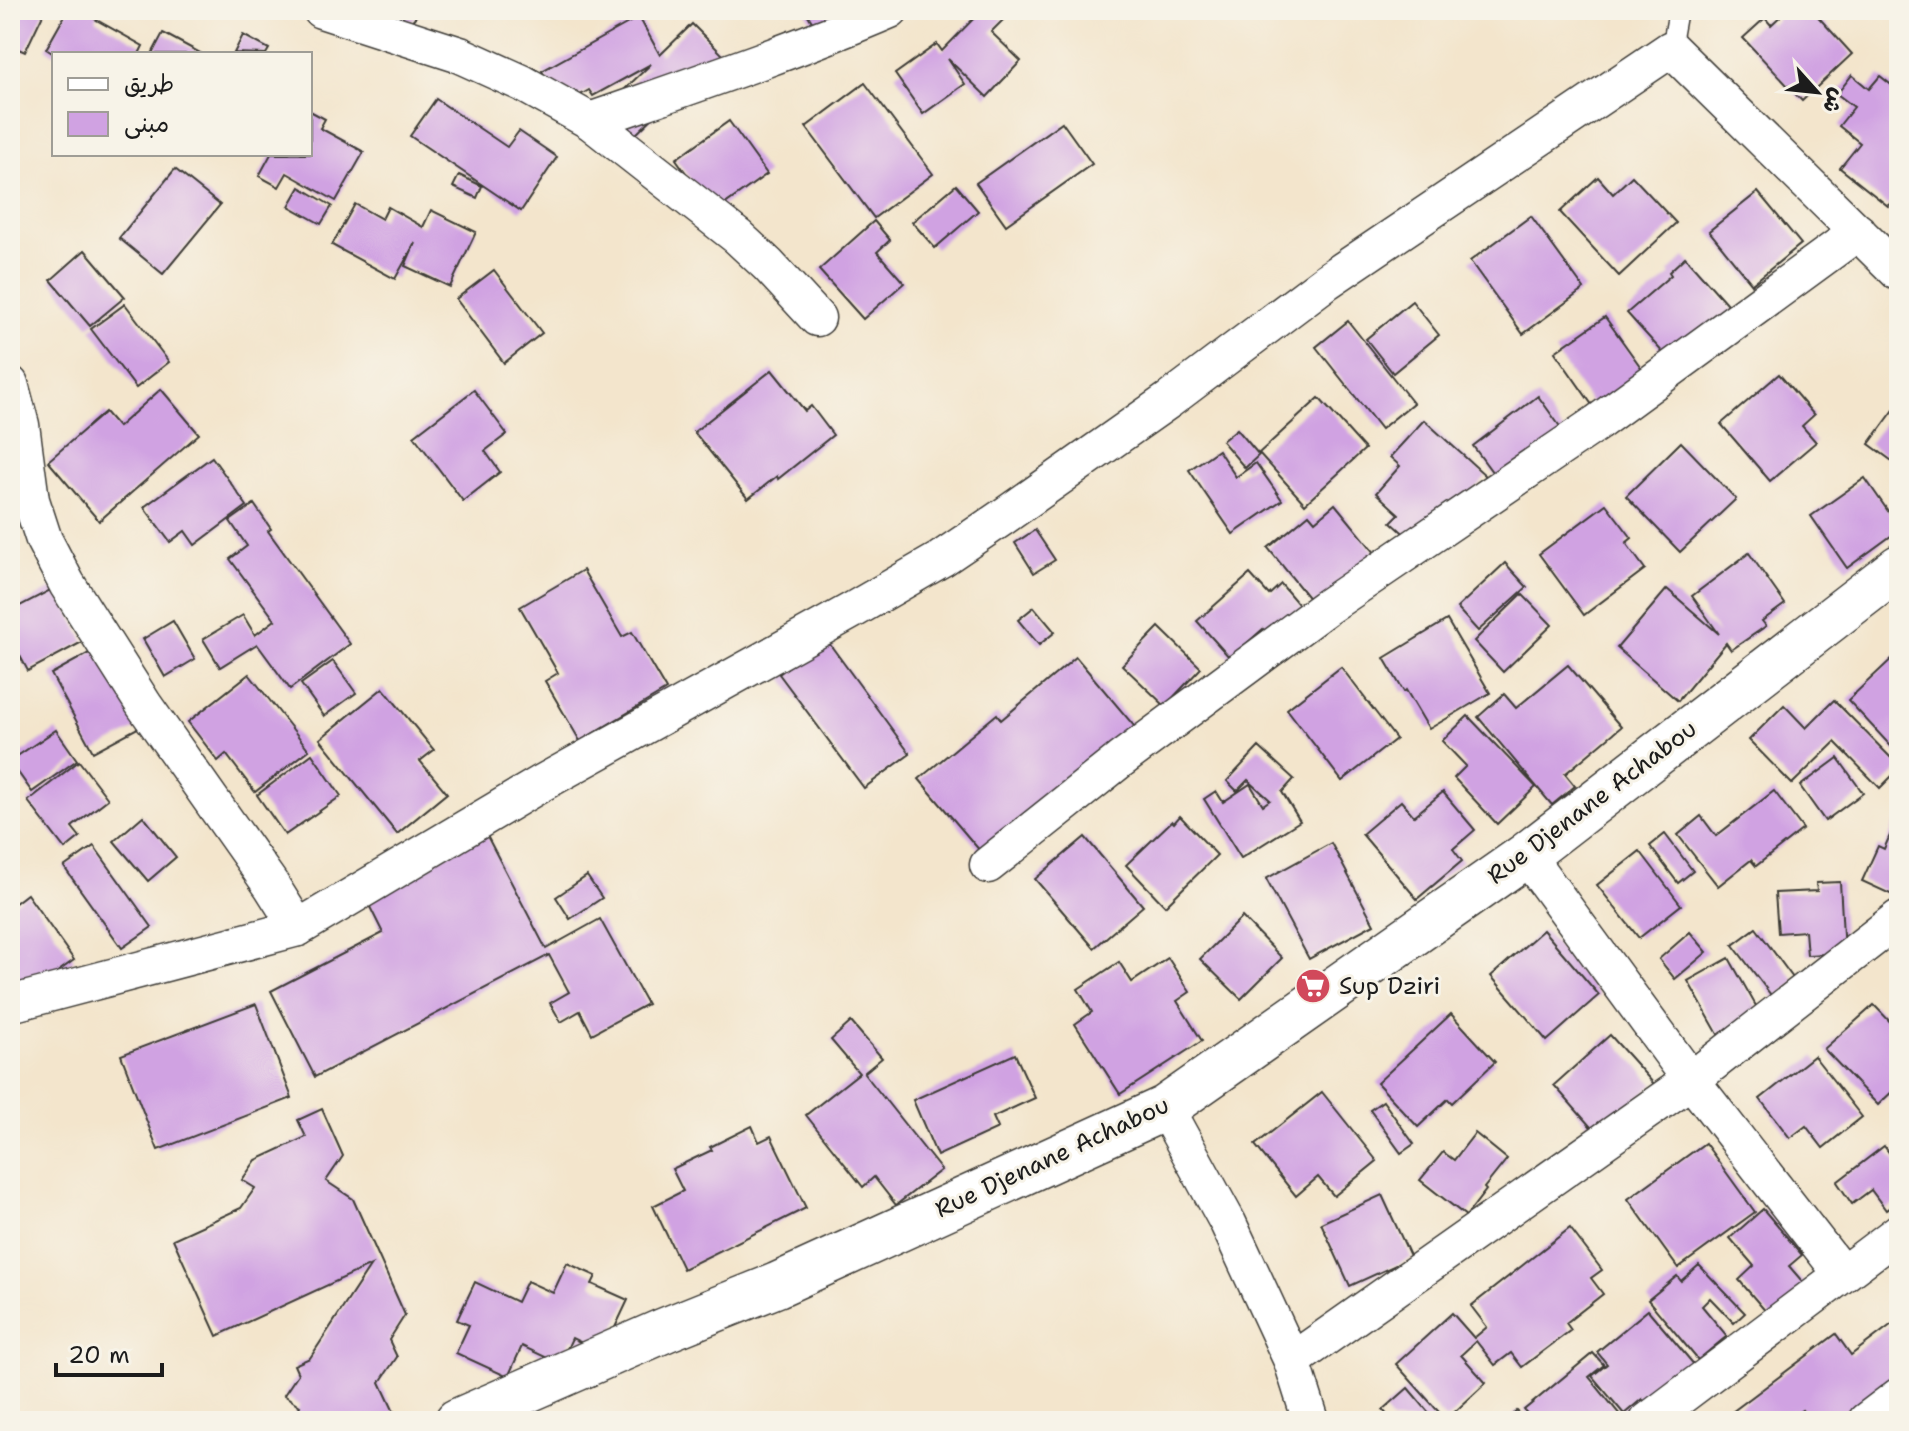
<svg xmlns="http://www.w3.org/2000/svg" width="1909" height="1431" font-family="'Shantell Sans','Playpen Sans Arabic',sans-serif">
<style>
.building{fill:#d0a2e2}
.lines{fill:none;stroke-linecap:round;stroke-linejoin:round}
.service-casing{stroke:#3c3a36;stroke-width:21}
.minor-casing{stroke:#3c3a36;stroke-width:39}
.secondary-casing{stroke:#3c3a36;stroke-width:47}
.service{stroke:#fff;stroke-width:18}
.minor{stroke:#fff;stroke-width:36}
.secondary{stroke:#fff;stroke-width:44}
.labels{text-anchor:middle;dominant-baseline:central;stroke-width:6;stroke-linejoin:round;paint-order:stroke}
.street-label{font-size:24px;fill:#1c1c1c;stroke:#f7f3e8}
.poi-label{font-size:24px;fill:#1c1c1c;stroke:#f7f3e8;text-anchor:start}
</style>
<rect width="100%" height="100%" fill="#f7f3e8"/>
<filter id="ink" filterUnits="userSpaceOnUse"><feTurbulence type="fractalNoise" baseFrequency=".0125" numOctaves="2"/><feDisplacementMap in="SourceGraphic" scale="16" xChannelSelector="R" yChannelSelector="G"/><feConvolveMatrix kernelMatrix="1 2 1 2 8 2 1 2 1" color-interpolation-filters="sRGB"/></filter>
<filter id="wash" filterUnits="userSpaceOnUse"><feTurbulence type="fractalNoise" baseFrequency=".006" numOctaves="4" result="noise"/><feDisplacementMap in="SourceGraphic" scale="32" xChannelSelector="R" yChannelSelector="G"/><feGaussianBlur stdDeviation="1.8" result="paint"/><feColorMatrix in="noise" values="0 0 0 0 0 0 0 0 0 0 0 0 0 0 0 0 0 1.4 0 .05"/><feComposite in="paint" operator="in"/></filter>
<g filter="url(#wash)">
<rect width="100%" height="100%" fill="#f3e5cc"/>
<g id="blocks">
<!-- building -->
<g class="building">
<polygon points="10,10 45,10 25,52 10,45"/>
<polygon points="68,10 100,10 95,19 143,46 139,54 54,54 46,49"/>
<polygon points="351,10 422,10 400,33"/>
<polygon points="805,10 849,10 817,30"/>
<polygon points="982,10 993,10 1003,20 991,32 1021,61 987,97 948,59 965,84 923,114 895,74 937,44 942,51"/>
<polygon points="1787,10 1812,10 1852,54 1802,101 1743,38 1765,18 1771,25"/>
<polygon points="639,17 660,55 692,24 737,69 696,76 631,139 603,110 651,64 593,96 589,90 561,106 542,71"/>
<polygon points="163,33 202,54 152,54"/>
<polygon points="243,35 269,49 266,54 234,53"/>
<polygon points="1852,75 1869,89 1880,76 1899,91 1899,193 1888,206 1840,168 1860,143 1839,126 1854,107 1837,94"/>
<polygon points="865,83 933,174 874,218 806,127"/>
<polygon points="436,99 507,147 519,131 557,157 521,211 410,136"/>
<polygon points="310,111 325,119 320,128 364,152 336,201 287,173 279,187 259,176 271,154 310,154"/>
<polygon points="729,121 767,174 714,212 676,159"/>
<polygon points="1062,122 1092,164 1006,225 976,183"/>
<polygon points="175,169 220,205 163,274 119,238"/>
<polygon points="459,175 482,186 477,198 453,187"/>
<polygon points="1632,176 1676,223 1619,276 1560,212 1598,177 1613,194"/>
<polygon points="956,185 978,211 935,248 912,222"/>
<polygon points="300,187 332,206 321,224 289,206"/>
<polygon points="1758,192 1801,244 1752,284 1709,231"/>
<polygon points="355,204 382,219 388,207 423,227 431,210 476,232 450,287 405,266 415,243 395,279 332,245"/>
<polygon points="1531,216 1584,289 1523,334 1470,261"/>
<polygon points="874,221 890,240 877,252 904,283 863,319 819,270"/>
<polygon points="85,250 125,297 90,326 51,280"/>
<polygon points="1685,257 1735,313 1675,366 1627,313 1671,275 1669,272"/>
<polygon points="494,270 542,333 504,363 456,299"/>
<polygon points="1412,301 1439,335 1393,373 1366,339"/>
<polygon points="125,304 169,362 136,388 91,329"/>
<polygon points="1605,317 1645,373 1595,409 1555,352"/>
<polygon points="1348,321 1413,403 1381,429 1316,347"/>
<polygon points="772,370 805,411 811,406 833,435 778,479 777,476 748,499 694,432"/>
<polygon points="1779,374 1814,415 1802,426 1816,442 1770,481 1721,424"/>
<polygon points="161,389 199,434 99,521 48,461 105,412 118,427"/>
<polygon points="474,390 507,434 485,451 500,472 463,501 414,436"/>
<polygon points="1538,396 1569,439 1504,488 1473,446"/>
<polygon points="1319,398 1365,449 1305,504 1259,453"/>
<polygon points="1899,403 1899,466 1869,444"/>
<polygon points="1424,420 1486,476 1421,549 1391,522 1399,514 1376,493 1400,466 1390,457"/>
<polygon points="1237,429 1259,455 1245,468 1222,441"/>
<polygon points="1681,442 1736,499 1680,552 1626,496"/>
<polygon points="1218,450 1236,477 1256,463 1282,500 1233,534 1189,470"/>
<polygon points="212,457 247,506 195,545 185,531 170,542 144,507"/>
<polygon points="1865,478 1899,527 1899,530 1847,568 1811,516"/>
<polygon points="254,504 271,529 268,531 350,644 290,689 257,644 220,667 203,639 243,615 255,635 275,620 230,559 247,546 230,521"/>
<polygon points="1335,504 1381,560 1319,611 1268,548 1309,514 1315,521"/>
<polygon points="1606,504 1632,538 1626,543 1645,569 1584,615 1539,554"/>
<polygon points="1035,530 1055,560 1034,573 1015,543"/>
<polygon points="1749,553 1785,604 1762,621 1766,626 1731,650 1726,643 1678,701 1617,648 1667,589 1719,634 1692,596"/>
<polygon points="1505,563 1527,587 1478,631 1457,608"/>
<polygon points="583,570 622,637 632,632 666,690 580,741 545,681 558,673 520,607"/>
<polygon points="1250,574 1269,595 1281,584 1310,618 1279,647 1263,629 1230,658 1197,621"/>
<polygon points="56,587 84,641 28,671 10,637 10,611"/>
<polygon points="1522,594 1552,625 1503,672 1474,641"/>
<polygon points="1034,607 1055,632 1039,645 1018,620"/>
<polygon points="1447,620 1490,693 1429,729 1406,690 1404,692 1384,658"/>
<polygon points="173,621 195,659 165,677 143,639"/>
<polygon points="1159,627 1201,668 1165,706 1122,665"/>
<polygon points="826,639 910,754 864,788 779,674"/>
<polygon points="100,647 164,714 93,752 51,674"/>
<polygon points="1899,652 1899,755 1848,700"/>
<polygon points="1076,657 1135,727 981,852 919,779 997,714 1001,720"/>
<polygon points="333,661 356,693 324,716 301,684"/>
<polygon points="1568,665 1621,727 1565,774 1575,786 1552,805 1478,717 1504,694 1516,708"/>
<polygon points="1341,667 1396,739 1342,781 1287,709"/>
<polygon points="249,674 309,750 255,792 226,754 218,761 188,722"/>
<polygon points="383,688 434,750 420,761 447,793 397,834 320,739"/>
<polygon points="1834,700 1899,766 1899,769 1880,788 1835,742 1792,784 1749,740 1784,705 1806,728"/>
<polygon points="1468,716 1536,787 1497,824 1454,778 1466,766 1442,741"/>
<polygon points="56,730 77,760 32,792 10,761"/>
<polygon points="1259,747 1294,779 1282,792 1300,821 1241,858 1204,799 1216,791 1223,802 1250,784 1263,805 1270,800 1248,780 1237,791 1227,781"/>
<polygon points="312,754 341,796 285,835 257,795"/>
<polygon points="1838,758 1863,793 1825,821 1800,786"/>
<polygon points="79,761 108,799 72,827 80,837 65,849 28,801"/>
<polygon points="1774,791 1803,829 1756,866 1751,860 1718,886 1678,835 1701,816 1716,836"/>
<polygon points="1443,792 1475,830 1453,849 1462,861 1417,899 1362,834 1401,801 1414,816"/>
<polygon points="1899,815 1899,898 1862,881 1878,846 1884,849"/>
<polygon points="143,816 176,857 148,881 114,841"/>
<polygon points="1180,816 1217,855 1165,906 1126,865 1172,821 1174,823"/>
<polygon points="486,834 546,949 600,919 647,1004 592,1034 580,1011 561,1022 550,1003 569,992 549,955 315,1077 271,991 383,933 365,897"/>
<polygon points="1665,834 1693,871 1678,883 1650,846"/>
<polygon points="1085,837 1143,906 1094,948 1035,879"/>
<polygon points="1331,843 1374,924 1309,959 1266,879"/>
<polygon points="94,846 152,927 122,948 64,867"/>
<polygon points="1640,851 1681,905 1639,938 1597,885"/>
<polygon points="587,876 602,898 570,919 556,897"/>
<polygon points="1840,882 1844,953 1807,955 1805,931 1778,933 1775,893 1817,891 1816,883"/>
<polygon points="27,894 74,960 10,1006 10,907"/>
<polygon points="1242,917 1282,958 1241,999 1200,959"/>
<polygon points="1756,928 1796,982 1774,999 1733,945"/>
<polygon points="1543,930 1599,995 1547,1041 1491,976"/>
<polygon points="1690,932 1707,952 1675,979 1659,959"/>
<polygon points="1168,958 1190,992 1177,1001 1202,1041 1120,1094 1075,1024 1092,1012 1078,989 1119,962 1132,982"/>
<polygon points="1729,958 1760,1013 1719,1036 1688,981"/>
<polygon points="256,1004 292,1098 158,1150 121,1055"/>
<polygon points="1874,1005 1899,1031 1899,1085 1878,1105 1824,1049"/>
<polygon points="1451,1014 1495,1062 1452,1103 1448,1099 1418,1127 1377,1083"/>
<polygon points="851,1022 882,1058 864,1073 941,1170 896,1205 874,1177 863,1187 806,1115 859,1073 831,1040"/>
<polygon points="1610,1035 1654,1084 1597,1134 1554,1085"/>
<polygon points="1015,1054 1035,1098 993,1117 998,1128 937,1156 913,1100"/>
<polygon points="1814,1056 1862,1117 1823,1148 1806,1126 1790,1138 1760,1099"/>
<polygon points="1322,1092 1377,1161 1334,1196 1318,1177 1296,1196 1255,1145"/>
<polygon points="1383,1101 1414,1144 1401,1153 1370,1110"/>
<polygon points="322,1109 343,1156 326,1181 353,1199 405,1315 389,1340 397,1357 380,1382 394,1412 388,1421 290,1421 300,1406 284,1395 298,1374 294,1365 310,1358 371,1265 217,1336 173,1239 241,1208 255,1188 242,1180 256,1160 306,1137 298,1120"/>
<polygon points="752,1126 759,1142 771,1136 806,1208 683,1269 653,1206 683,1191 672,1169 712,1150 710,1147"/>
<polygon points="1475,1133 1507,1159 1484,1188 1486,1190 1466,1216 1420,1180 1443,1152 1454,1160"/>
<polygon points="1705,1143 1755,1212 1678,1268 1628,1199"/>
<polygon points="1884,1146 1899,1166 1899,1200 1886,1210 1871,1190 1852,1204 1837,1182"/>
<polygon points="1382,1195 1411,1258 1350,1286 1321,1223"/>
<polygon points="1763,1209 1802,1255 1789,1266 1814,1295 1778,1326 1739,1280 1754,1266 1730,1238"/>
<polygon points="1570,1228 1602,1270 1591,1278 1603,1294 1566,1323 1571,1330 1522,1367 1511,1353 1495,1365 1476,1341 1461,1355 1486,1383 1446,1420 1396,1364 1452,1313 1474,1338 1487,1327 1471,1306"/>
<polygon points="567,1263 596,1276 592,1284 628,1300 603,1353 572,1338 560,1364 522,1346 508,1377 456,1353 469,1325 457,1320 475,1282 517,1302 527,1281 553,1293"/>
<polygon points="1699,1265 1745,1313 1734,1323 1710,1298 1702,1306 1727,1336 1698,1360 1648,1300 1677,1276 1681,1281"/>
<polygon points="1648,1310 1701,1373 1654,1413 1642,1399 1624,1414 1592,1376 1607,1364 1597,1352"/>
<polygon points="1892,1324 1899,1332 1899,1383 1848,1421 1810,1421 1802,1410 1787,1421 1720,1421 1836,1334 1851,1355"/>
<polygon points="1593,1353 1604,1365 1589,1377 1625,1421 1533,1421 1524,1410"/>
<polygon points="1408,1388 1436,1421 1392,1421 1383,1410"/>
<polygon points="1517,1411 1527,1421 1506,1421"/>
</g>
</g>
</g>
<g filter="url(#ink)">
<use href="#blocks" fill-opacity="0" stroke="#3c3a36" stroke-width="2"/>
<g class="lines">
<defs>
<polyline id="service" points="1671,49 1678,10"/>
<g id="minor">
<polyline points="321,10 460,55 522,83 590,121 738,237 768,265 817,318"/>
<path d="M590,121C690,86 792,52 890,10"/>
<polyline points="10,384 21,425 31,500 44,540 67,584 144,705 271,885 298,928"/>
<polyline points="1526,855 1691,1080 1842,1274"/>
<polyline points="988,865 1120,760 1325,608 1597,423 1858,232"/>
<polyline points="10,1004 298,928 542,783 853,610 941,559 1003,517 1169,400 1327,281 1671,49 1899,273"/>
<polyline points="1165,1108 1228,1223 1292,1361 1311,1421"/>
<polyline points="1292,1361 1691,1080 1899,918"/>
<polyline points="1648,1421 1899,1232"/>
<polyline points="1866,1421 1899,1396"/>
</g>
<polyline id="secondary" points="457,1421 665,1330 777,1285 1165,1108 1526,855 1899,567"/>
</defs>
<!-- service casing -->
<use href="#service" class="service-casing"/>
<!-- minor casing -->
<use href="#minor" class="minor-casing"/>
<!-- secondary casing -->
<use href="#secondary" class="secondary-casing"/>
<!-- service -->
<use href="#service" class="service"/>
<!-- minor -->
<use href="#minor" class="minor"/>
<!-- secondary -->
<use href="#secondary" class="secondary"/>
</g>
</g>
<!-- icons -->
<defs>
<symbol id="supermarket-disc" viewBox="-11 -11 22 22"><circle r="9.5" fill="#d1495b" stroke="#f7f3e8"/><path d="M-6-5.5h2.5l.6 2H6L4.5 2H-2.5L-4.4-4H-6ZM-1.5 3.2a1.3 1.3 0 1 0 .1 0ZM3 3.2a1.3 1.3 0 1 0 .1 0Z" fill="#fff"/></symbol>
</defs>
<g fill-rule="evenodd">
<use href="#supermarket-disc" x="1293" y="966" width="40" height="40"/>
</g>
<g class="labels">
<!-- street labels -->
<g class="street-label">
<text transform="translate(1592 802) rotate(-37)">Rue Djenane Achabou</text>
<text transform="translate(1052 1157) rotate(-25)">Rue Djenane Achabou</text>
</g>
<!-- poi labels -->
<g class="poi-label">
<text x="1339" y="986">Sup Dziri</text>
</g>
</g>
<!-- margin -->
<rect width="1909" height="1431" fill="none" stroke="#f7f3e8" stroke-width="40"/>
<!-- legend -->
<rect x="52" y="52" width="260" height="104" fill="#f7f3e8" stroke="#9f9d96" stroke-width="2"/>
<rect x="68" y="78" width="40" height="12" fill="#ffffff" stroke="#9f9d96" stroke-width="2"/>
<text x="124" y="92" font-size="24" fill="#1c1c1c">طريق</text>
<rect x="68" y="112" width="40" height="24" fill="#d0a2e2" stroke="#9f9d96" stroke-width="2"/>
<text x="124" y="132" font-size="24" fill="#1c1c1c">مبنى</text>
<!-- north arrow -->
<g transform="translate(1817 92) rotate(117)" stroke="#f7f3e8" stroke-width="6" paint-order="stroke">
<path d="M0-6L14 30L0 20L-14 30Z" fill="#1c1c1c"/>
<text y="-12" font-size="22" font-weight="bold" text-anchor="middle" fill="#1c1c1c">ش</text>
</g>
<!-- scale -->
<path d="M56 1363v12h106v-12" fill="none" stroke="#1c1c1c" stroke-width="4"/>
<text x="68" y="1363" font-size="24" fill="#1c1c1c" stroke="#f7f3e8" stroke-width="6" paint-order="stroke">20 m</text>
</svg>
